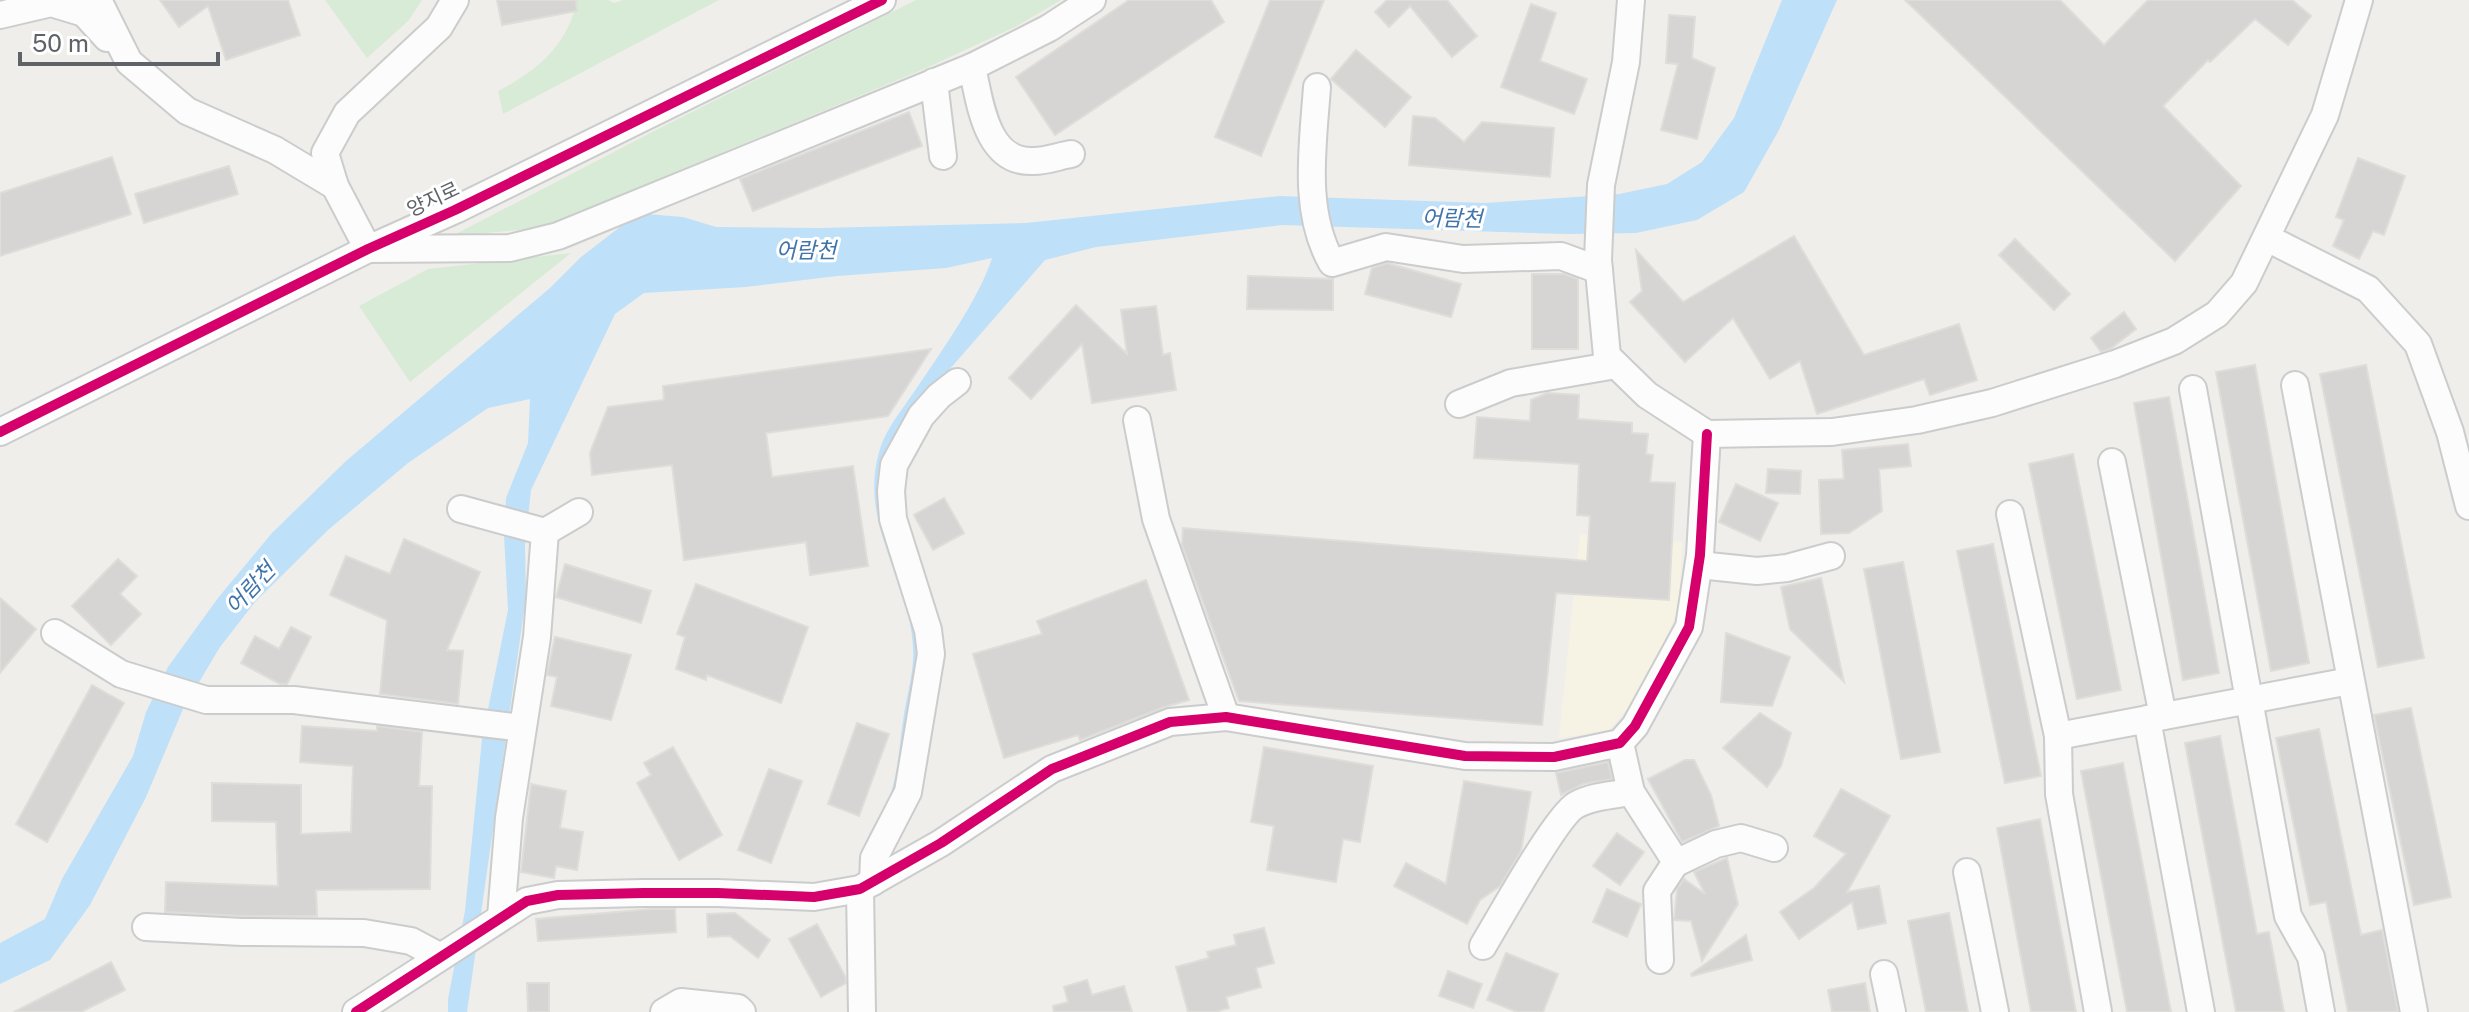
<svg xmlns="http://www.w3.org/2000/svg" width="2469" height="1012" font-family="'Public Sans','Noto Sans KR',sans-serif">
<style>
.commercial{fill:#f7f3e4}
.green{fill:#d8ebd6}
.water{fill:#bfe0f9}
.building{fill:#d6d5d3;stroke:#deddd9;stroke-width:2}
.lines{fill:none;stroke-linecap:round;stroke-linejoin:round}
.minor-casing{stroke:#cbcccc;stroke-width:30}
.minor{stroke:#fdfcfc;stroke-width:26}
.cycleway-casing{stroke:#fff;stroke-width:15}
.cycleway{stroke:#d6006c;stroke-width:10}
.labels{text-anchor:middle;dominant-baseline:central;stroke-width:6;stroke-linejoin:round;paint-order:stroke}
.street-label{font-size:20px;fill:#5f6368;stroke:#fff}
.water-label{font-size:22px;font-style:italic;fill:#4174aa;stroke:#fff}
</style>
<rect width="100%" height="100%" fill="#efeeea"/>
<!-- commercial -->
<polygon class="commercial" points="1580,534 1682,542 1679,606 1661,651 1629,707 1609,730 1559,738"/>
<!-- green -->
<g class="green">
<polygon points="325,0 422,0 409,20 367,58"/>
<path d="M577,0H608L614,3L623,0H719L503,114L498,91C537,71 568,45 577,0Z"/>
<polygon points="916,0 1061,0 1017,26 924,69 541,228 452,236 658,129"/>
<polygon points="571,253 410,382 359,306 428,269"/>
</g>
<!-- water -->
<path class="water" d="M1782,0H1837L1779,130L1744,192L1697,220L1636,233L1567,234L1282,225L1096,247L1045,260L935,386L892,446L922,650L910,768L863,876C855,840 884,819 893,786C899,763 900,738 904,714C907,696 912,678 913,660C917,584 854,526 881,446C888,426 904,407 916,389C941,352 979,299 992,258L946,268L837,276L746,287L644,293L615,314L531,490L525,546L526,597L467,1012H448V999L465,911L482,739L508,610L504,535L506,498L528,443L530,399L488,408L408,463L328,530L255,602L220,647L183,709L146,797L90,905L50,960L0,984V943L45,919L62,879L133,756L146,712L168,667L218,598L272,533L346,461L550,288L581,257L620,227L647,214L683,217L716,227L820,228L1026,223L1280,196L1485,203L1619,194L1667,184L1702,162L1734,118Z"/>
<!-- building -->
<g class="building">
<polygon points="160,0 288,0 300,35 226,60 208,6 179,27"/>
<polygon points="497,0 576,0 577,11 502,25"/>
<polygon points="1129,0 1211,0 1224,22 1055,135 1016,77"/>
<polygon points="1270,0 1324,0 1261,156 1215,137"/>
<polygon points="1387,0 1447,0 1477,36 1452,57 1410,6 1389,27 1375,12"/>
<polygon points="1905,0 2060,0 2104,45 2148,0 2292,0 2311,16 2288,45 2255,19 2210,62 2208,60 2163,106 2241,186 2175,261"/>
<polygon points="1531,4 1556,13 1540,61 1587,79 1574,114 1501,87"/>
<polygon points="1669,15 1695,17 1692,58 1715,68 1697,139 1661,130 1678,64 1666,63"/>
<polygon points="1356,50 1411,97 1385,127 1331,79"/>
<polygon points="909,112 922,146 753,211 740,179"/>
<polygon points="1413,116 1435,118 1464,142 1482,122 1554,128 1550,177 1409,165"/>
<polygon points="112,157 131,214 0,256 0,193"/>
<polygon points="2358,158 2405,176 2384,235 2373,231 2359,259 2333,246 2344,220 2336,217"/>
<polygon points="229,166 238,194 144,223 135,194"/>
<polygon points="1794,236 1864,355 1959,324 1977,380 1930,395 1924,379 1817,414 1800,361 1770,379 1733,318 1685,362 1630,302 1642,291 1636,250 1683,302"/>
<polygon points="2015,239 2070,294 2054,310 1999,255"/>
<polygon points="1387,263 1461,284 1451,317 1365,294 1372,268"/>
<polygon points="1532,274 1564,274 1578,279 1578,349 1532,349"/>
<polygon points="1248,276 1333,279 1333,310 1247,309"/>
<polygon points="1076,305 1127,354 1121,310 1156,306 1163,355 1170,353 1176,390 1092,403 1082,344 1031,399 1009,378"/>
<polygon points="2124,312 2136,329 2110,349 2101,352 2091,338"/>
<polygon points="931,349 888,416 766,433 772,477 853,466 868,566 810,575 806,542 684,560 672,465 592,475 590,453 608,407 664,400 663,386"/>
<polygon points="2255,365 2309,663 2271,671 2216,372"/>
<polygon points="2366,365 2424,658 2378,667 2320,374"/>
<polygon points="1547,393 1579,395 1578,419 1632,423 1632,433 1648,434 1646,454 1653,455 1650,482 1675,483 1669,600 1556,593 1542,725 1239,701 1182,545 1183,528 1587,561 1590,516 1577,515 1579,464 1474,458 1477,417 1530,421 1531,400"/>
<polygon points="2169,397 2219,673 2183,680 2134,403"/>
<polygon points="1908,444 1911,466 1879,469 1882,511 1849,533 1821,534 1819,480 1844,479 1842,450"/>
<polygon points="2073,454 2121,690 2077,699 2029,464"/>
<polygon points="1768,469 1801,471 1800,494 1766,493"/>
<polygon points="1736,484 1778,503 1760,541 1719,522"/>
<polygon points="944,498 964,533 933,550 914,515"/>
<polygon points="404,539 480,572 447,650 463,651 458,704 380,694 387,620 330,595 346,556 390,574"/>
<polygon points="1993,544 2041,776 2005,783 1957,551"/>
<polygon points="118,559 137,576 120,594 141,614 111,645 72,606"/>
<polygon points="1903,562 1940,752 1901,759 1864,569"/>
<polygon points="565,564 651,591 641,623 556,597"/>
<polygon points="1821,578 1844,682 1790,629 1781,587"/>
<polygon points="1146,580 1189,700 1164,707 1080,740 1078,735 1004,758 973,654 1042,634 1037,621"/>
<polygon points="696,584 808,627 781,703 707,675 706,680 676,669 685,637 677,634"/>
<polygon points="0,598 36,629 0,673"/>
<polygon points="291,627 311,637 287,684 280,684 241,663 255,636 279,649"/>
<polygon points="1726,633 1790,657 1772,706 1721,702"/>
<polygon points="555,637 631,655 611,720 551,706 557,677 547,675"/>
<polygon points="92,685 124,703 47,842 16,824"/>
<polygon points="2411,708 2451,897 2414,905 2374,715"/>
<polygon points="1760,713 1791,733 1781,766 1767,787 1723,748"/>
<polygon points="857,723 889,734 859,816 828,804"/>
<polygon points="302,726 377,731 377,726 422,732 419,786 432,786 430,889 316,890 317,916 242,916 165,912 166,882 278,886 276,822 212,821 212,783 301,785 301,834 351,832 353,766 300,762"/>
<polygon points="2319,729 2361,935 2382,930 2398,1012 2348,1012 2326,902 2310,905 2276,738"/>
<polygon points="2220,736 2257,934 2269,932 2284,1012 2236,1012 2185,743"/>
<polygon points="673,747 722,835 679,860 637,783 651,775 644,763"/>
<polygon points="1264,747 1373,766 1360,842 1343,839 1336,882 1267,870 1274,826 1251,822"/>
<polygon points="1685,760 1694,760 1711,795 1719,826 1682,842 1648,779"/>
<polygon points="1608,762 1612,779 1583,784 1561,795 1556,773"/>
<polygon points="2123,763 2171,1012 2127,1012 2081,771"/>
<polygon points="769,769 802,781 771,863 738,850"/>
<polygon points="1464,781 1531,792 1521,851 1500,886 1480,900 1467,924 1394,886 1406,863 1446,884"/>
<polygon points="531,784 566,791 560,828 583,832 577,870 556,866 554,878 521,872"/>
<polygon points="1841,789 1890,816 1847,892 1879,886 1886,923 1858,929 1852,902 1799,939 1780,912 1814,888 1846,854 1814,836"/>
<polygon points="2040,819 2076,1012 2031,1012 1997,828"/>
<polygon points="1617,833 1644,852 1620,885 1593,866"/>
<polygon points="1727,858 1738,904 1702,961 1691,921 1674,920 1677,889 1684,879 1705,894 1694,872"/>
<polygon points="1607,889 1641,904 1627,937 1593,922"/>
<polygon points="651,909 675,909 676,932 538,941 536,919"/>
<polygon points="735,913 770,940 758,958 730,936 708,937 707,914"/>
<polygon points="1949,913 1968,1012 1926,1012 1908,921"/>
<polygon points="817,924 845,976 846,983 821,997 789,939"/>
<polygon points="1264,928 1274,963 1256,968 1261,987 1226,997 1229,1008 1215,1012 1188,1012 1176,967 1209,958 1207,952 1236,945 1234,935"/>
<polygon points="1746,935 1752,960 1692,976 1691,974"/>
<polygon points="1506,953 1558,974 1543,1012 1517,1012 1487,1000"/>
<polygon points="111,962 125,990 81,1012 14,1012"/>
<polygon points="1448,971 1482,984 1473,1008 1439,996"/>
<polygon points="1087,980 1092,995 1124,986 1132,1012 1054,1012 1053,1006 1068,1002 1064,987"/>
<polygon points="527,983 549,983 549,1012 528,1012"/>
<polygon points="1865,983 1870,1012 1832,1012 1828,990"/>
</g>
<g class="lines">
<defs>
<g id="minor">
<polyline points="98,0 129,62 187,111 275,150 335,186"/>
<polyline points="455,0 439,27 347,113 325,153 335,186 368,249 510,248 558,236 972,67 1049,28 1092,0"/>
<polyline points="1631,0 1626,62 1601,185 1598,260 1607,356 1647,395 1707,434 1832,432 1917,420 1992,403 2115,364 2174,341 2217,314 2244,283 2325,115 2359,0"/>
<polyline points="0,15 51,3 84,13 107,38"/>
<path d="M972,67C980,102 986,164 1034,161C1046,161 1059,156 1071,154"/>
<polyline points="934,82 943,156"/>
<path d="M1317,87C1313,145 1302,211 1332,263L1386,247L1463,259L1561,256L1599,270"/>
<polyline points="2267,238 2368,289 2418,344 2450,432 2469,506"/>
<polyline points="2295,385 2414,1012"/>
<polyline points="2193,389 2288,916 2311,957 2321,1012"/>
<polyline points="1459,404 1511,383 1616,365"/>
<polyline points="1137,420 1156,519 1226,717"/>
<polyline points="0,432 368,249 455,210 882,0"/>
<polyline points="2112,462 2163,716"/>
<polyline points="461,509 545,532"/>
<polyline points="2010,514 2058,736 2059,794 2098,1012"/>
<polyline points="1699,565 1757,571 1787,568 1831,556"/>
<polyline points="55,633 121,674 206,700 294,700 522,728"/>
<polyline points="2147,719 2201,1012"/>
<polyline points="2058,736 2350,681"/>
<polyline points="1620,743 1631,792 1676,862 1657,891 1660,960"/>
<polyline points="1676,863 1716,844 1741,838 1774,848"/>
<polyline points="1967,872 1995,1012"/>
<polyline points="873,882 874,858 908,792 931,654 928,630 893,519 891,491 894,465 921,416 939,396 957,382"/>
<polyline points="860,889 862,1012"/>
<polyline points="501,917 509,818 537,637 545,532 579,512"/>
<polyline points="146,927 242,932 364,933 411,941 439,956"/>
<path d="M1483,946C1498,921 1557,815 1576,805C1592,796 1613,795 1631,792"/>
<polyline points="1884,974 1892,1012"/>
<polyline points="356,1012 527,901 558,895 643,893 718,893 814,897 860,889 941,843 1052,769 1170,722 1226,717 1465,756 1554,757 1620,743 1635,726 1689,627 1700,555 1707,434"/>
<polyline points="664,1012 681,1002 738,1008 742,1012"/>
</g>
</defs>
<!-- minor casing -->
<use href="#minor" class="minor-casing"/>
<!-- minor -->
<use href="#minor" class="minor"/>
<defs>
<g id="cycleway">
<polyline points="0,432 368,249 455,210 882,0"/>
<polyline points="356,1012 527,901 558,895 643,893 718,893 814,897 860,889 941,843 1052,769 1170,722 1226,717 1465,756 1554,757 1620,743 1635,726 1689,627 1700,555 1707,434"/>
</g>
</defs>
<!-- cycleway casing -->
<use href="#cycleway" class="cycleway-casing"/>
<!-- cycleway -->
<use href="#cycleway" class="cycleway"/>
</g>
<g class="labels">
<!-- street labels -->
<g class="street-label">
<text transform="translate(433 199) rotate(-25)">양지로</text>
</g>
<!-- water labels -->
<g class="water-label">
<text transform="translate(1452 218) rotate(1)">어람천</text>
<text x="806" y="250">어람천</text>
<text transform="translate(250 588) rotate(-47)">어람천</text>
</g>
</g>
<!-- scale -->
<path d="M20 52v12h198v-12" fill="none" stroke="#5f6368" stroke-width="4"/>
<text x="32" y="52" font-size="24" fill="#5f6368" stroke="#ffffff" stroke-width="6" paint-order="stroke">50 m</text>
</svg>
